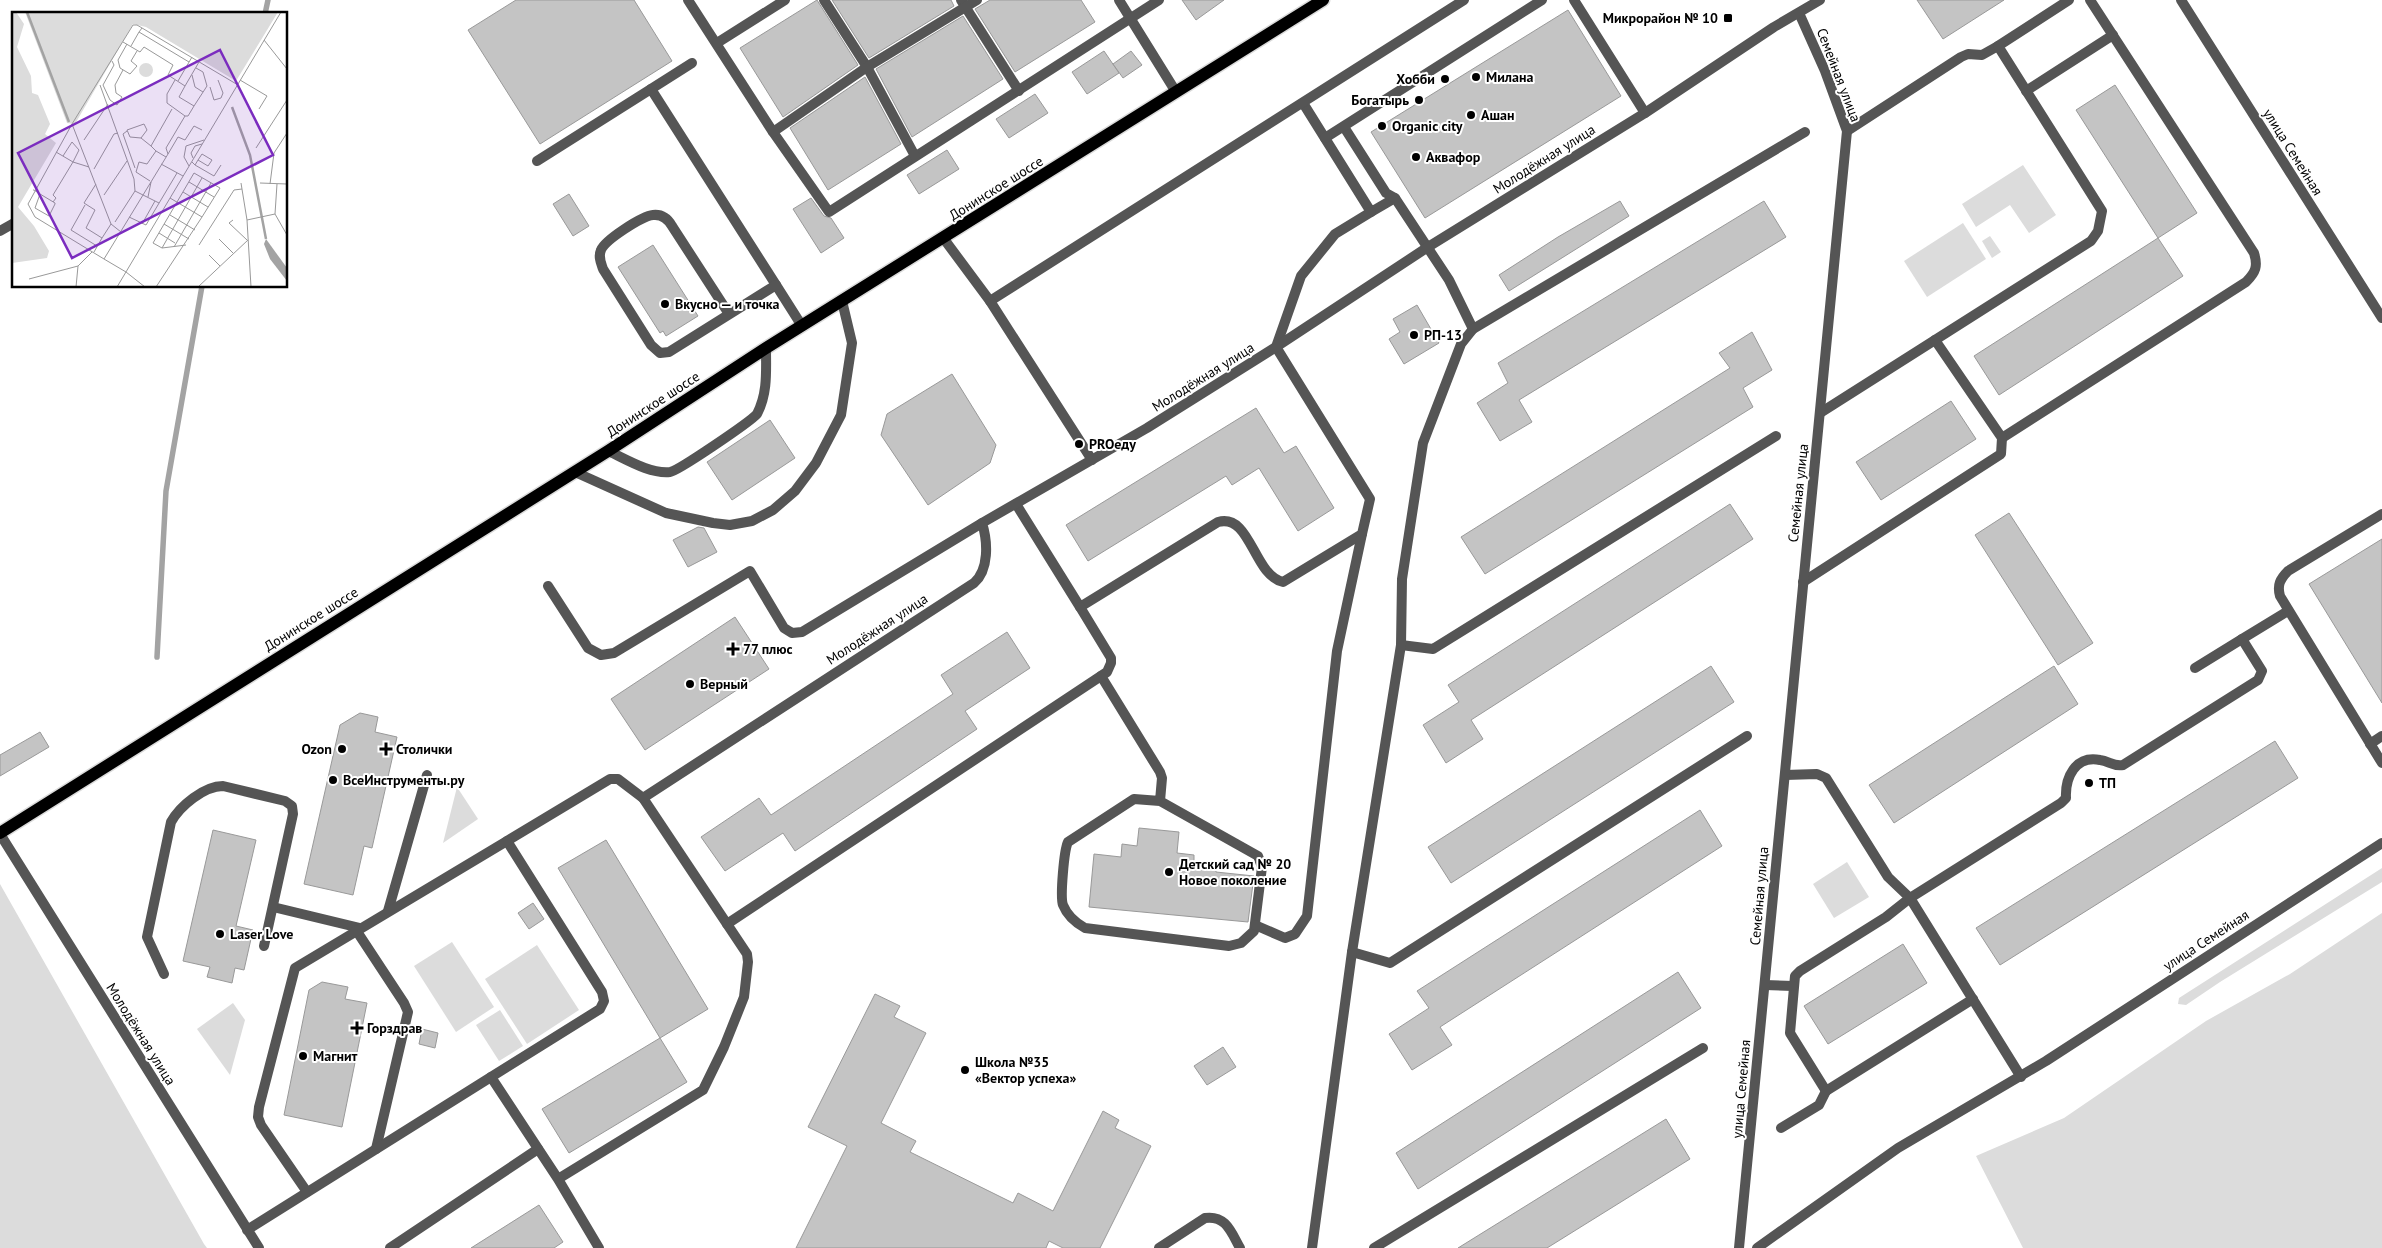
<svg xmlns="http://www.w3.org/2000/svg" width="2382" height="1248" font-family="'PT Sans',sans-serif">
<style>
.green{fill:#dcdcdc}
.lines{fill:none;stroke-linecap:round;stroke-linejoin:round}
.stream{stroke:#a3a3a3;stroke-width:5.5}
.building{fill:#c4c4c4;stroke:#999}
.primary-casing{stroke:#dbdbdb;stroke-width:15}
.lane{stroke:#555;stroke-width:10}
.street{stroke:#555;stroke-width:10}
.primary{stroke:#000;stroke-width:12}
.poi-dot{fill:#000;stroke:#fff;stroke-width:2}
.labels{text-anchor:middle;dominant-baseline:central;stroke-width:4;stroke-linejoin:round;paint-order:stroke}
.poi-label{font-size:14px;font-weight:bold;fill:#000;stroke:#fff;text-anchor:start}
.street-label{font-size:14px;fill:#000;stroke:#fff}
.inset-river{fill:none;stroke:#a3a3a3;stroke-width:2.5}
.inset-road{fill:none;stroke:#999;stroke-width:1}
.view{fill:#7b2cbf;fill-opacity:0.15;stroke:#7b2cbf;stroke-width:2.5}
.inset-edge{fill:none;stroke:#000;stroke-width:2.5}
</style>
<rect width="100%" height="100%" fill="#fff"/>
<!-- green -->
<g class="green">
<polygon points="2023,165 2056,215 2029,233 2010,205 1976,227 1962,204"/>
<polygon points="1963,223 1986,259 1927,297 1904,261"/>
<polygon points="1990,236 2001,252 1992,258 1982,241"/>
<polygon points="457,787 478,819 443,843"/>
<polygon points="1847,862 1869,897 1834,918 1813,884"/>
<polygon points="2382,868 2382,882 2220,982 2186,1005 2178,1004 2179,998"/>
<polygon points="0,884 204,1244 207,1248 0,1248"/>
<polygon points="2382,913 2382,1248 2023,1248 1976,1156 2064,1118 2206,1021 2290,974"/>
<polygon points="452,942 494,1007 456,1032 414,966"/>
<polygon points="537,945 579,1010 527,1044 485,979"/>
<polygon points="233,1003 245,1020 230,1075 197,1029"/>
<polygon points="500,1010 523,1046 499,1061 476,1025"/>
</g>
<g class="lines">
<!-- stream -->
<g class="stream">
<polyline points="265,14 268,0"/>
<polyline points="157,657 166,491 202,286"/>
</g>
</g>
<!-- building -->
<g class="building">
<polygon points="516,0 634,0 672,61 540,144 468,30"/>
<polygon points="817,0 858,65 783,117 740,48"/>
<polygon points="832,0 951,0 954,6 869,58"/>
<polygon points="990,0 1081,0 1095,22 1015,72 975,9"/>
<polygon points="1182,0 1224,0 1196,20"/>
<polygon points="1917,0 2004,0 1943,39"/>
<polygon points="1568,10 1621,96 1425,218 1371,132"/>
<polygon points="963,16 1003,79 912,137 876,69"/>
<polygon points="1104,51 1119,73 1087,94 1072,72"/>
<polygon points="1131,51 1142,65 1123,78 1113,64"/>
<polygon points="865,77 901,144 828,190 790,128"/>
<polygon points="2115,85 2197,213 2158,238 2076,110"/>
<polygon points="1035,94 1048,113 1009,138 996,119"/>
<polygon points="947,150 959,169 919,194 907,175"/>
<polygon points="569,194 589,226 573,236 553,204"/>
<polygon points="811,198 824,216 831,218 844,238 821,253 793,209"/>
<polygon points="1620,201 1629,216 1509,291 1499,275 1558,237"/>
<polygon points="1764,201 1786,237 1519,400 1532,422 1500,441 1477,403 1508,383 1498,363"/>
<polygon points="2158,238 2183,276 1999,395 1974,356"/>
<polygon points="653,245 698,316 666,336 663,331 660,333 618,267"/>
<polygon points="1417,305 1439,343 1404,364 1389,339 1400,332 1393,319"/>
<polygon points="1752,332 1772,370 1743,388 1753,407 1485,574 1461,537 1730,368 1719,353"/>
<polygon points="952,374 996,445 990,463 928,505 881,435 887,414"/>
<polygon points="1951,401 1976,439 1881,500 1856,462"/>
<polygon points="1256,408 1284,453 1296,446 1334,508 1298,531 1259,468 1232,485 1226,476 1088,561 1066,525"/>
<polygon points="770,420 795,458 732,500 707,462"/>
<polygon points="1730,504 1753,539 1471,720 1483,739 1446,763 1423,725 1459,702 1448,685"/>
<polygon points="2009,513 2093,643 2058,665 1975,535"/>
<polygon points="698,527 704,528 717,552 688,567 673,540"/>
<polygon points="2382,539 2382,703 2309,584"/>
<polygon points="735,617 769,669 645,750 611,699"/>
<polygon points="1007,632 1030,668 965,711 977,729 795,851 783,833 725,871 701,837 759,798 771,815 953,694 941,675"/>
<polygon points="1711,666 1734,702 1451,883 1428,847"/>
<polygon points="2054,666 2078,704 1894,823 1869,785"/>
<polygon points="360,713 378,717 375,732 397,737 372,848 364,846 353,895 304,884 340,725"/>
<polygon points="40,732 49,747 0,776 0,755"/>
<polygon points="2275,741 2298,778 2000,965 1976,928"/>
<polygon points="1700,810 1722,846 1440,1027 1452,1045 1412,1070 1389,1034 1429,1008 1417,991"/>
<polygon points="1139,828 1179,832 1177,853 1194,855 1194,864 1215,866 1216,872 1254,876 1248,922 1089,907 1094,854 1121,857 1122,844 1137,846"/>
<polygon points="213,830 256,840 236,926 253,930 244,970 235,968 232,983 207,977 210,967 183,961"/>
<polygon points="606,840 708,1009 660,1038 558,868"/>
<polygon points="533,903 544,919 529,929 518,913"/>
<polygon points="1903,944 1927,983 1828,1044 1804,1006"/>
<polygon points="1678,972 1701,1008 1418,1189 1396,1153"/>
<polygon points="322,982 348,987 345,999 367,1003 342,1127 284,1115 309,990"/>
<polygon points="875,994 900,1006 894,1017 926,1033 881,1123 916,1141 910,1152 1013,1203 1018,1193 1053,1211 1103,1111 1119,1120 1115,1128 1151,1146 1100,1248 1063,1248 1049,1241 1046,1248 796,1248 847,1146 808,1127"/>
<polygon points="422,1029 438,1033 435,1048 419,1044"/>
<polygon points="660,1038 687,1082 569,1153 542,1109"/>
<polygon points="1223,1047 1236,1067 1207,1085 1194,1066"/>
<polygon points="1666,1119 1690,1159 1547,1248 1458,1248"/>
<polygon points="539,1205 563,1242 554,1248 471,1248"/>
</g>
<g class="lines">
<defs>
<polyline id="primary" points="0,833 608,451 766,348 1323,0"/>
</defs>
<!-- primary casing -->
<use href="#primary" class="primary-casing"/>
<!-- lane -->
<g class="lane">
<polyline points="688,0 773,132 829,212 1159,0"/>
<polyline points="824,0 867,67 915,156"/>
<polyline points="961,0 1019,91"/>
<polyline points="1119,0 1176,92"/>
<polyline points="1574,0 1645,113"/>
<polyline points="717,43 785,0"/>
<polyline points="651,89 692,63"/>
<polyline points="2026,91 2113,35"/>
<polyline points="1303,103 1371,212 1395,198 1449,280 1473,329"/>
<polyline points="1344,127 1386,193 1395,198"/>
<polyline points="1847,131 1961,57 1968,54 1982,55 1998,46"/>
<polyline points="773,132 867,67 977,0"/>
<polyline points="1325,138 1542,0"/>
<polyline points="537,161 651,89 776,285"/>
<polyline points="990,301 1464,0"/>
<path d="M729,314L672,226C668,219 662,214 653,215C642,216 605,240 601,250C598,257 601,263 603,269L651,345L660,353L669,352L776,285L802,326"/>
<polyline points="1820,413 1935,340"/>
<path d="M2002,438L2246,282C2256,272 2258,266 2254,253L2090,0"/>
<path d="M608,451C626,459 649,474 670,472C678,471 750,422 757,414C768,393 766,371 766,348"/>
<polyline points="575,472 666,513 713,523 730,525 752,521 773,510 795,491 816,463 841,415 852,343 842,301"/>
<path d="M1016,504L1080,607L1218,522C1251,513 1253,575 1283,582L1362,534L1370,499L1276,347L1301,276L1335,234L1371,212"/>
<path d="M2382,514L2288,571C2280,579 2277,585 2280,596L2382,763"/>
<polyline points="1803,582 2001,454 2002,438 1935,340 2091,241 2098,231 2102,211 1998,46 2069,0"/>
<polyline points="548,586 588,648 601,655 614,653 750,571 784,628 792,633 802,632 982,523"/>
<polyline points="1401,645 1433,649 1776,436"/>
<polyline points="2195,668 2242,639"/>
<path d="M1101,676L1160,772L1162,778L1160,801L1258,856L1262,867L1254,931L1241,943L1229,946L1085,928C1076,923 1067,915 1063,905C1060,897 1064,850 1068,842L1134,799L1160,801"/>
<polyline points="2370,744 2382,736"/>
<polyline points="1785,775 1817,774 1826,778 1888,877 1910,898 1886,917 1800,971 1795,976 1790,1033 1826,1091 1973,999"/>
<polyline points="273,907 360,928"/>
<polyline points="388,911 427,775"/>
<polyline points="727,924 1107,672 1111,663 1111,658 1080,607"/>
<polyline points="1255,925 1285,938 1295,934 1307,916 1337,651 1362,534"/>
<polyline points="356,930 404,1003 408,1012 376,1149"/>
<polyline points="1352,952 1390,963 1747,736"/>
<path d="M164,974L147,937L171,822C180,806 204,786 223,786L285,801L292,806L293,814L264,946"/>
<polyline points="1765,985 1793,986"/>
<path d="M2021,1077L1910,898L2061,803L2066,798C2065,778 2075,755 2100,760C2109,761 2114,767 2123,765L2258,680L2262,671L2242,639L2288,611"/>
<polyline points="1781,1128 1819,1105 1826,1091"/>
<polyline points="558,1179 703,1090 724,1047 744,997 748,962 747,954 643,798 618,779 610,779 507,841 602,992 604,1001 600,1009 491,1077 558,1179 599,1248"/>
<polyline points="307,1192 261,1125 258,1117 259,1107 295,968 507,841"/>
<polyline points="247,1230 491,1077"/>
<polyline points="390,1248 538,1149"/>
<path d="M1159,1248L1205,1218C1226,1215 1231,1232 1240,1248"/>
<polyline points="1312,1248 1352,952 1401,645 1402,579 1423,443 1461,344 1473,329 1805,132"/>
<polyline points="1374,1248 1703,1048"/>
<polyline points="1739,1248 1847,131 1825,71 1799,13"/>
</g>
<!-- street -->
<g class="street">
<polyline points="2181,0 2382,318"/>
<polyline points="0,231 14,223"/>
<polyline points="944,239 990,301 1092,460"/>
<path d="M643,798L974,583C989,570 988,542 982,523L1147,428L1276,347L1428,247L1645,113L1774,27L1820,0"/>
<polyline points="0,834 259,1248"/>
<polyline points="1757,1248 1898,1148 2046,1061 2382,843"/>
</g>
<!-- primary -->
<use href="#primary" class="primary"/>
</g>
<!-- markers -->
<g class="poi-dot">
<rect x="1723" y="13" width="10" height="10" rx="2.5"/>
<circle cx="1476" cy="77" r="5"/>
<circle cx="1445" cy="79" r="5"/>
<circle cx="1419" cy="100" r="5"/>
<circle cx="1471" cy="115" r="5"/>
<circle cx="1382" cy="126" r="5"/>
<circle cx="1416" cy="157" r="5"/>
<circle cx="665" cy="304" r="5"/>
<circle cx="1414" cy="335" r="5"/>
<circle cx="1079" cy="444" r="5"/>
<path d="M730.5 641.5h5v5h5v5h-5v5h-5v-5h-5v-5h5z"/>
<circle cx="690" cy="684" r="5"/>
<circle cx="342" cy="749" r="5"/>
<path d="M383.5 741.5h5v5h5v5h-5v5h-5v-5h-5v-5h5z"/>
<circle cx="333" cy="780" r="5"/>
<circle cx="2089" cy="783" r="5"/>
<circle cx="1169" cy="872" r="5"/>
<circle cx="220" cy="934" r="5"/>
<path d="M354.5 1020.5h5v5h5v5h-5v5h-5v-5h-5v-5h5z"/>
<circle cx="303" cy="1056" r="5"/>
<circle cx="965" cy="1070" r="5"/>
</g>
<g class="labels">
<!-- poi labels -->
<g class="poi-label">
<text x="1718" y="18" text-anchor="end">Микрорайон № 10</text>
<text x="1486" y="77">Милана</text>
<text x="1435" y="79" text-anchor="end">Хобби</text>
<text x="1409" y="100" text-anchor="end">Богатырь</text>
<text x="1481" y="115">Ашан</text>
<text x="1392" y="126">Organic city</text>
<text x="1426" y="157">Аквафор</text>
<text x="675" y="304">Вкусно — и точка</text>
<text x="1424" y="335">РП-13</text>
<text x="1089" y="444">PROеду</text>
<text x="743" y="649">77 плюс</text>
<text x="700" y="684">Верный</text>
<text x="332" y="749" text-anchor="end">Ozon</text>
<text x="396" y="749">Столички</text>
<text x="343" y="780">ВсеИнструменты.ру</text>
<text x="2099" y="783">ТП</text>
<text x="1179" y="864">Детский сад № 20<tspan x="1179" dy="16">Новое поколение</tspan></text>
<text x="230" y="934">Laser Love</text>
<text x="367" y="1028">Горздрав</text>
<text x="313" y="1056">Магнит</text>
<text x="975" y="1062">Школа №35<tspan x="975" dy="16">«Вектор успеха»</tspan></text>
</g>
<!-- street labels -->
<g class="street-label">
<text transform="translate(1839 75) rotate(69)">Семейная улица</text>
<text transform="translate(2293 152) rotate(58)">улица Семейная</text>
<text transform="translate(1544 159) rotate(-32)">Молодёжная улица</text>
<text transform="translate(996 188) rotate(-32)">Донинское шоссе</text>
<text transform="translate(1203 377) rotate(-32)">Молодёжная улица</text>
<text transform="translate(653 404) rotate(-33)">Донинское шоссе</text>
<text transform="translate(1798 493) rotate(-84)">Семейная улица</text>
<text transform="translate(311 619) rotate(-32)">Донинское шоссе</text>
<text transform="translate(877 629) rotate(-33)">Молодёжная улица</text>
<text transform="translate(1759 896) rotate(-85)">Семейная улица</text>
<text transform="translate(2206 940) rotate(-33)">улица Семейная</text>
<text transform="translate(141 1034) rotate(58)">Молодёжная улица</text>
<text transform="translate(1741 1089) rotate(-85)">улица Семейная</text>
</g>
</g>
<!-- overview -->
<g transform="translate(12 12)">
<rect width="275" height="275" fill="#fff"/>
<path d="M0,0H4L12,12L5,35L19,64L20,81L26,83L38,112L33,122L44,131L6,195L22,214L37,239L35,246L0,251ZM13,0H266L224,69L134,15L121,12L63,112L55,111ZM127 58a7 7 0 1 1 14 0a7 7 0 1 1-14 0Z" fill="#dcdcdc"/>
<path d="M254,227L275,256V269L258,247L252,232Z" fill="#a3a3a3"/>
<path class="inset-river" d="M15,0L57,110M220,95L238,143L254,227"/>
<path class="inset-road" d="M130,16L127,20L177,50M252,28L275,57M111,30L128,40L132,35L161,53L156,63L173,74L167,85L182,94L176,104H173M115,32L106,48L108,56L118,62L125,54L119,49L125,39M119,34L127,20M100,49L102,53L91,73L98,88L105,93L110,85L104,81L103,73L111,58M180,63L183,75L191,80M163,68L155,82V91L173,104M228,68L255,84L247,97M166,69L180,45M88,73L122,167L123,179L103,210M173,74L187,50M198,75L202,88L209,86L211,81L206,68M182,94L195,74L191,60L184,56M60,112L99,212L109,220M115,119L111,122L123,156M129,126L135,118L132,112L115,118L118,125L129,126L139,134M72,128L96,92M244,136L275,88M144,139L139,134L160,97M156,142L166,125L173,128L182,114L190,118M51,144L60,130L67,138L61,150L77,155M181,146L179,141L183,134L190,132M180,150L183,153L186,148L190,142L200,148L196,154L186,148M149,152L171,164M183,153L202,164L209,153M177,154L172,145L174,134L192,128M82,157L102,122L106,121M138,169L124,160L127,150L135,152L144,139L154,145M177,170L202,185M229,171L235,208L239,275M248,171L275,172M258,172L262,141L275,121M265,172L263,202L275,223M21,178H22L28,182L43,191V192L37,204L23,196L28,182M123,179L147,191M171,180L196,195M92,183L115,149M136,185L139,170M41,190L44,186L41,183L61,150L44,140M73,193L59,218L85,234M158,203L183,218M117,205L134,213L165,161M221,208L217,211L235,228M235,208L263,202M130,212L143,189M152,212L177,227M147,221L163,231M90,226L99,212M207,227L221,241M174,233L150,236L141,231L182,161L208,176L190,205M187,233L222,178L230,177M162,235L199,171M150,236L190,166M82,240L90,226L74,216L83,198L72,191L84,172M197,243L208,254M92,247L23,205L16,192L60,112L121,13H125L226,73M114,260L92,247L156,142L154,136L173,104M114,260L133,275M17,267L66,254L80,240M64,275L66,254M105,275L269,0M144,275L190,205L158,186M186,275L236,228"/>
<path class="view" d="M208,38L261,143L60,246L6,141Z"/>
<rect width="275" height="275" class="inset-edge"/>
</g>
</svg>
